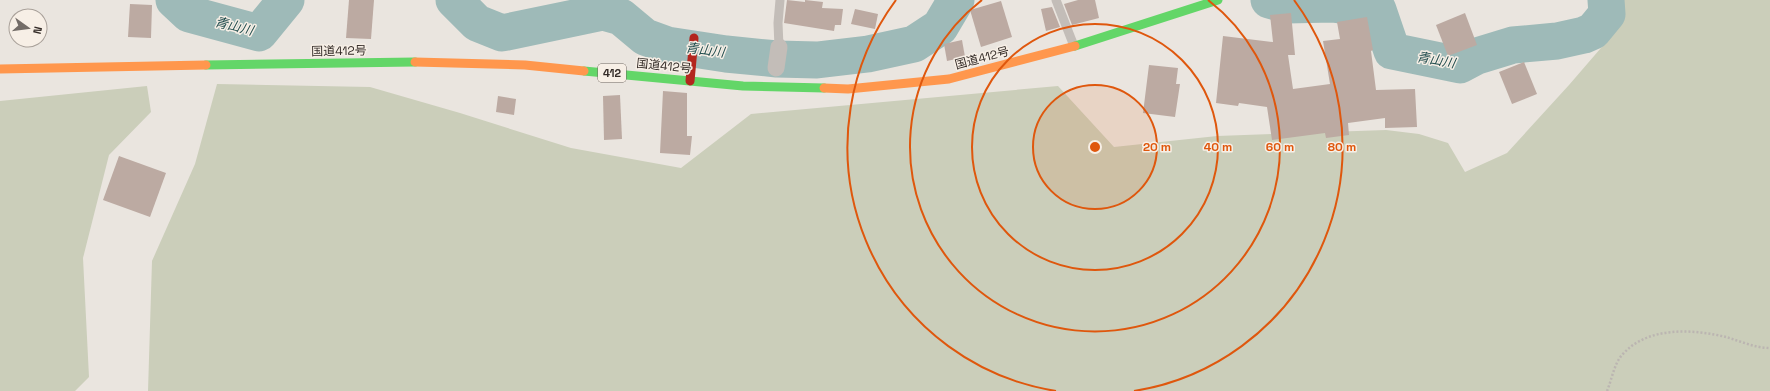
<svg xmlns="http://www.w3.org/2000/svg" width="1770" height="391" font-family="'Space Grotesk','Noto Sans JP',sans-serif">
<style>
.green{fill:#cbceba}
.lines{fill:none;stroke-linecap:round;stroke-linejoin:round}
.river{stroke:#9ebab8;stroke-width:37}
.building{fill:#bcaaa2}
.path{stroke:#bbb5b1;stroke-width:2.5;stroke-dasharray:2 2;stroke-linecap:butt}
.lane{stroke:#c3bdb8;stroke-width:9}
.street{stroke:#c3bdb8;stroke-width:17}
.fast{stroke:#63d668;stroke-width:9}
.slow{stroke:#ff974d;stroke-width:9}
.jam{stroke:#b3261e;stroke-width:9}
.ring{fill:none;stroke:#df570d;stroke-width:2}
.labels{text-anchor:middle;dominant-baseline:central;stroke-width:3;stroke-linejoin:round;paint-order:stroke}
.shield{fill:#f7efe6;stroke:#6e6660;stroke-width:1}
.shield-label{font-size:11px;font-weight:bold;fill:#332b27}
.street-label{font-size:12px;fill:#332b27;stroke:#f7efe6}
.water-label{font-size:13px;font-style:italic;fill:#224e4f;stroke:#f7efe6}
.centre{fill:#df570d;stroke:#f7efe6;stroke-width:2}
.ring-label{font-size:12px;text-anchor:middle;font-weight:bold;fill:#df570d;stroke:#f7efe6;stroke-width:3;stroke-linejoin:round;paint-order:stroke}
</style>
<rect width="100%" height="100%" fill="#eae5df"/>
<!-- green -->
<g class="green">
<polygon points="1620,0 1770,0 1770,391 148,391 152,261 195,164 217,84 370,87 460,113 571,148 681,168 751,114 1058,86 1114,147 1217,136 1386,130 1419,134 1448,143 1465,172 1507,153 1569,85 1613,34"/>
<polygon points="147,86 151,112 109,155 83,258 89,377 75,391 0,391 0,101"/>
</g>
<g class="lines">
<!-- river -->
<g class="river">
<polyline points="174,0 189,14 259,33 286,0"/>
<polyline points="454,0 477,23 502,33 603,12 621,17 645,37 667,45 726,54 777,59 817,60 868,54 914,44 940,27 956,0"/>
<polyline points="1269,0 1287,5 1332,4 1378,10 1392,51 1460,65 1477,56 1513,45 1557,41 1584,35 1593,31 1607,14 1606,0"/>
</g>
</g>
<!-- building -->
<g class="building">
<polygon points="349,0 374,0 371,39 346,38"/>
<polygon points="787,0 805,2 805,0 823,2 822,8 843,9 841,25 835,25 834,31 784,23"/>
<polygon points="1078,0 1095,0 1099,18 1072,25 1064,4"/>
<polygon points="1001,1 1012,37 981,47 970,10"/>
<polygon points="130,4 152,5 151,38 128,37"/>
<polygon points="1052,7 1060,27 1046,31 1041,9"/>
<polygon points="855,9 878,14 875,29 851,24"/>
<polygon points="1291,13 1295,55 1288,55 1293,89 1330,84 1323,41 1340,39 1337,22 1367,17 1373,50 1371,51 1376,90 1415,89 1417,127 1385,128 1385,118 1348,123 1349,135 1326,138 1325,133 1272,140 1267,107 1239,103 1238,106 1216,103 1223,36 1273,42 1270,15"/>
<polygon points="1465,13 1477,45 1448,56 1436,25"/>
<polygon points="962,40 965,57 947,61 944,44"/>
<polygon points="1524,62 1537,94 1512,104 1499,72"/>
<polygon points="1149,65 1178,68 1176,84 1180,84 1175,117 1143,113"/>
<polygon points="663,91 687,93 687,136 692,136 690,155 660,153"/>
<polygon points="620,95 622,139 604,140 603,96"/>
<polygon points="498,96 516,99 514,115 496,112"/>
<polygon points="119,156 166,173 150,217 103,200"/>
</g>
<g class="lines">
<!-- path -->
<path class="path" d="M1607,391C1612,379 1614,364 1622,355C1647,326 1693,329 1726,337C1740,341 1755,348 1770,348"/>
<!-- lane -->
<g class="lane">
<polyline points="1056,0 1074,46"/>
<polyline points="779,47 778,23 780,0"/>
</g>
<!-- street -->
<polyline class="street" points="776,68 779,47"/>
<!-- fast -->
<g class="fast">
<polyline points="1075,46 1218,0"/>
<polyline points="206,65 415,62"/>
<polyline points="584,71 743,86 824,88"/>
</g>
<!-- slow -->
<g class="slow">
<polyline points="415,62 525,65 584,71"/>
<polyline points="0,69 206,65"/>
<polyline points="824,88 848,89 949,79 1075,46"/>
</g>
<!-- jam -->
<polyline class="jam" points="690,81 694,38"/>
</g>
<!-- distance rings -->
<circle cx="1095" cy="147" r="62" fill="#df570d" fill-opacity=".12"/>
<g class="ring">
<circle cx="1095" cy="147" r="62"/>
<circle cx="1095" cy="147" r="123"/>
<path d="M1208 0A185 185 0 1 1 982 0"/>
<path d="M1056 391A247 247 0 0 1 896 0M1294 0A247 247 0 0 1 1134 391"/>
</g>
<g class="labels">
<!-- shield labels -->
<rect class="shield" x="598" y="64" width="28" height="18" rx="3"/>
<g class="shield-label">
<text x="612" y="73">412</text>
</g>
<!-- street labels -->
<g class="street-label">
<text transform="translate(339 51) rotate(-1)">国道412号</text>
<text transform="translate(982 58) rotate(-15)">国道412号</text>
<text transform="translate(664 66) rotate(6)">国道412号</text>
</g>
<!-- water labels -->
<g class="water-label">
<text transform="translate(234 26) rotate(14)">青山川</text>
<text transform="translate(705 50) rotate(7)">青山川</text>
<text transform="translate(1436 60) rotate(10)">青山川</text>
</g>
</g>
<circle cx="1095" cy="147" r="6" class="centre"/>
<g class="ring-label">
<text x="1157" y="151">20 m</text>
<text x="1218" y="151">40 m</text>
<text x="1280" y="151">60 m</text>
<text x="1342" y="151">80 m</text>
</g>
<!-- north arrow -->
<g transform="translate(28 28) rotate(104)"><circle r="19" fill="#f7efe6" stroke="#a9a19a"/>
<path d="M0-3L7 15L0 10L-7 15Z" fill="#736c67"/>
<text y="-6" font-size="11" font-weight="bold" text-anchor="middle" fill="#332b27">N</text>
</g>
</svg>
